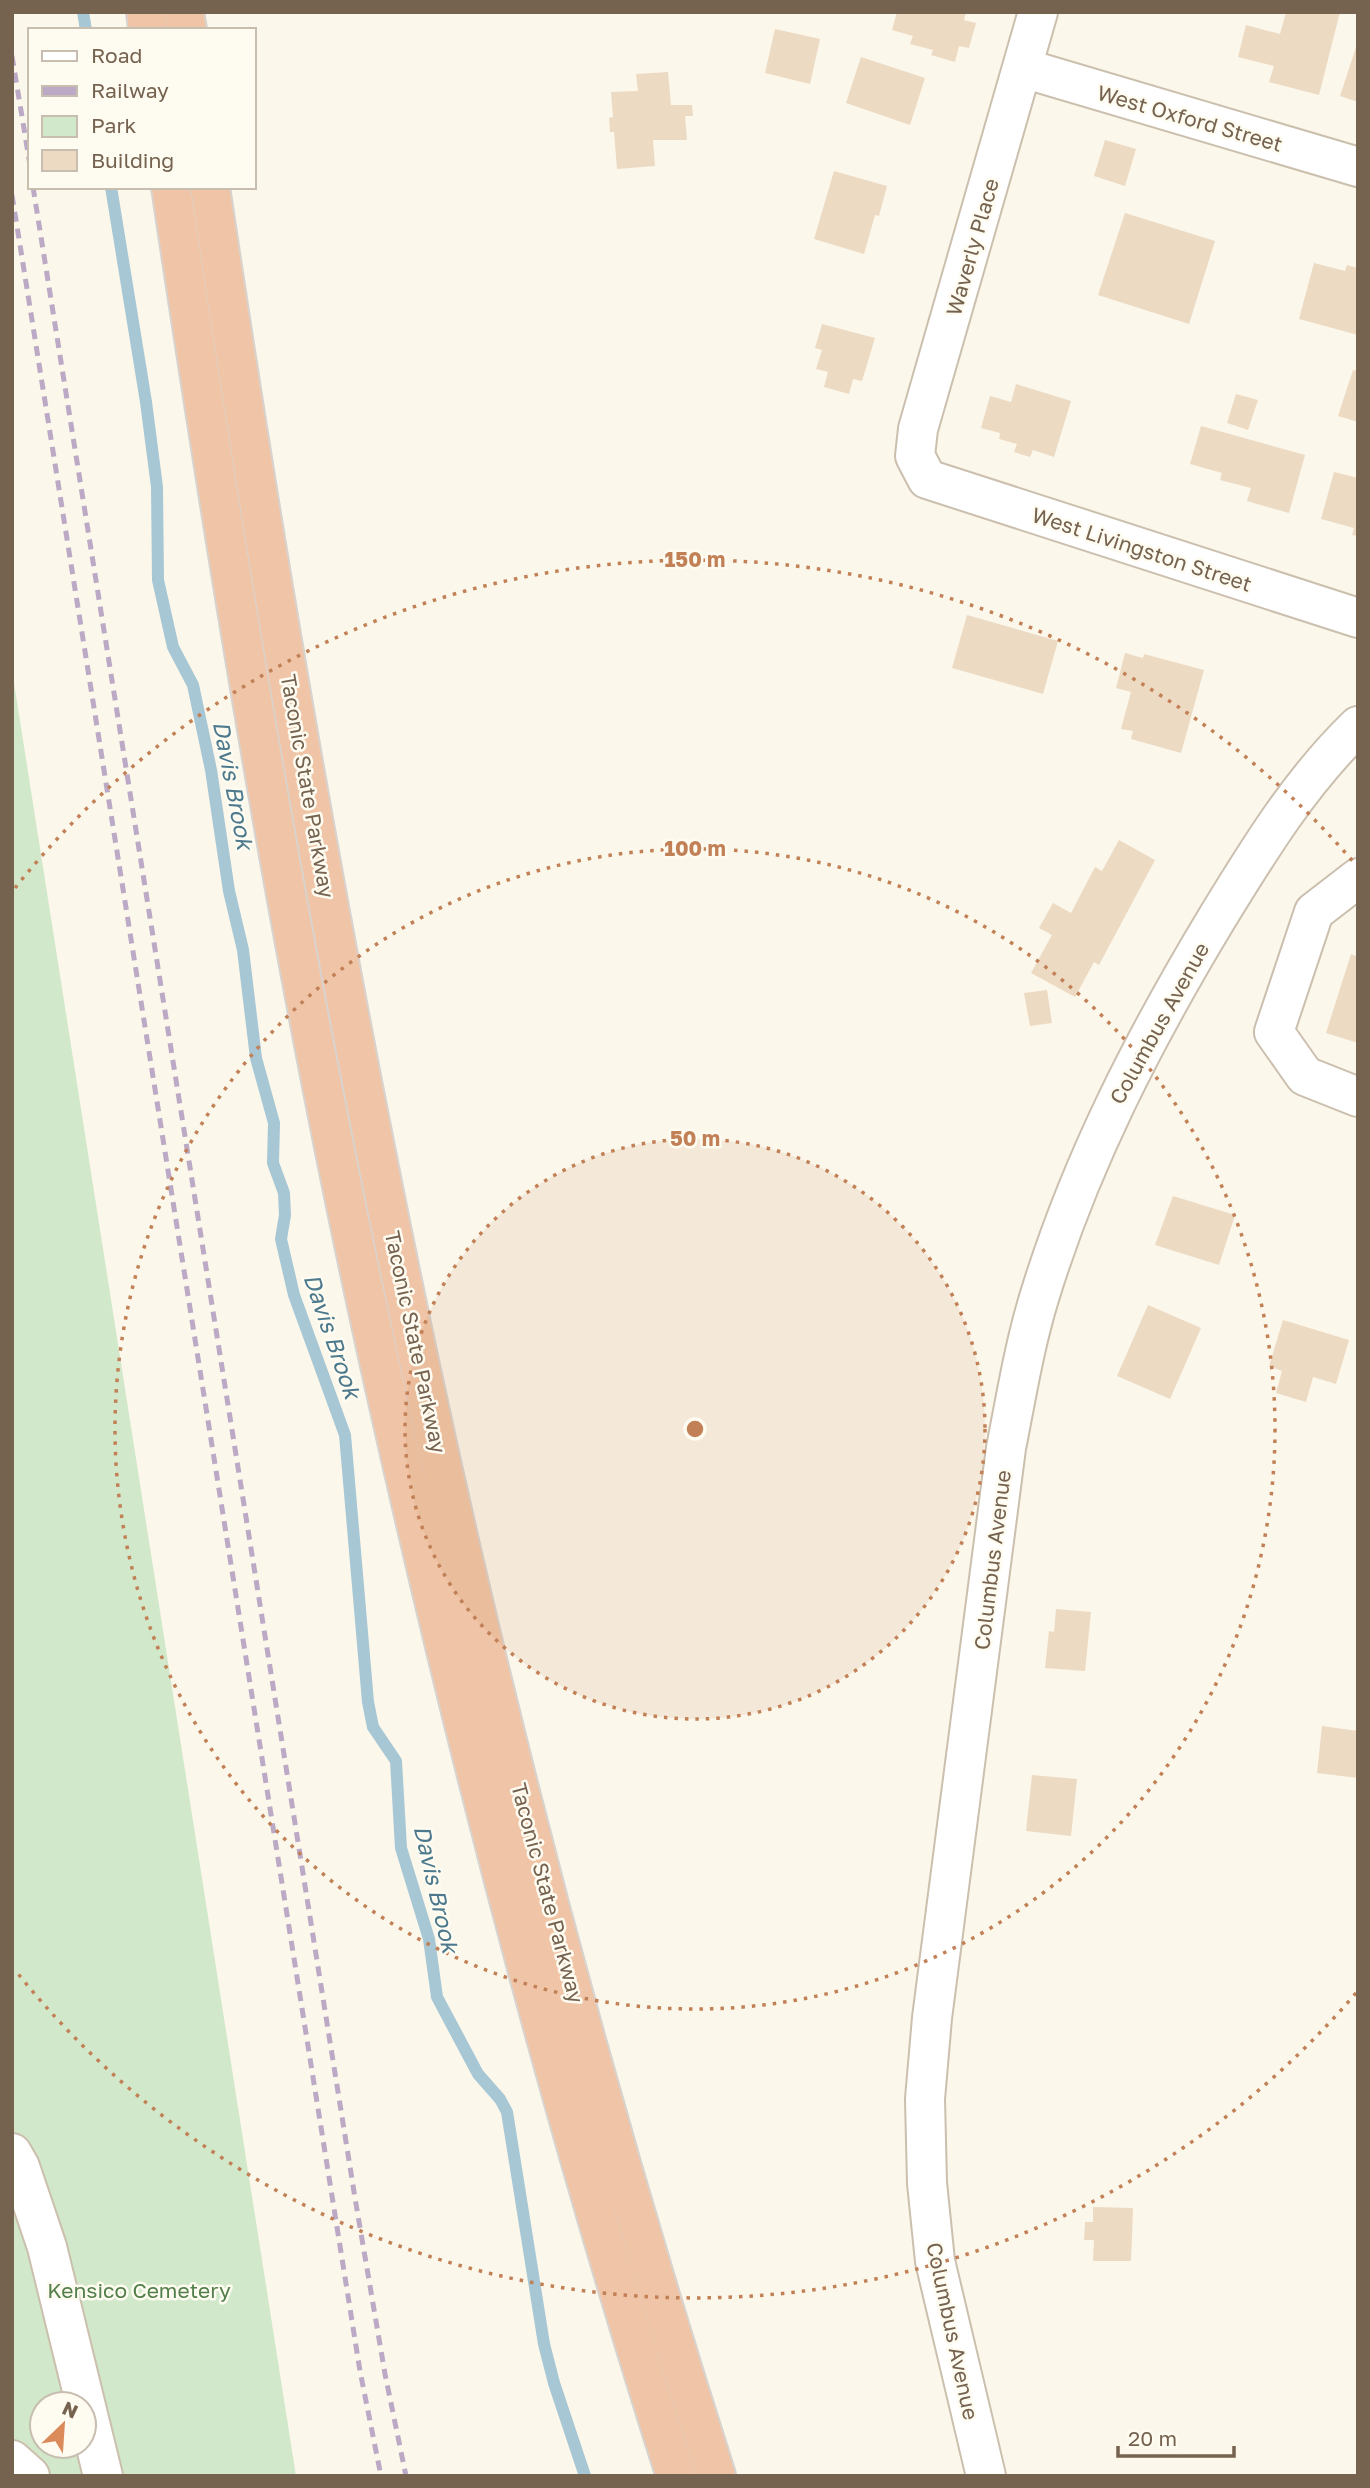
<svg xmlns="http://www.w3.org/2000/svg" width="1370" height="2488" font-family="'Golos Text',sans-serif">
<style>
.green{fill:#d2e8ca;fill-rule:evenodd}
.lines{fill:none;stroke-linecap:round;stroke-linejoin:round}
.stream{stroke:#a7c7d5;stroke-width:12}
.building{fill:#eddac3}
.minor-casing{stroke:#cbbfae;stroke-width:42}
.highway-casing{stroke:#d8d3ce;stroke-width:42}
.minor{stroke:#fff;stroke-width:38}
.highway{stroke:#f0c5a7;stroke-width:38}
.rail{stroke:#bca9c5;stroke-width:5;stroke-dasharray:10 7;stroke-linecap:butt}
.ring{fill:none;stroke:#c28057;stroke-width:3.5;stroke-dasharray:3.5 7}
.labels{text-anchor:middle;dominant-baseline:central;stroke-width:5;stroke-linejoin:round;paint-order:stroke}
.street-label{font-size:21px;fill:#75624f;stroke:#fefbf1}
.park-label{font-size:21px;fill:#537f4b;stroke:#fefbf1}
.water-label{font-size:23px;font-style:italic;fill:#4d798d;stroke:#fefbf1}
.centre{fill:#c28057;stroke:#fefbf1;stroke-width:3.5}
.ring-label{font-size:21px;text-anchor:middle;font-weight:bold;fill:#c28057;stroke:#fefbf1;stroke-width:5;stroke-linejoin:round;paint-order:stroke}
</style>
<rect width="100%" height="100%" fill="#fbf7eb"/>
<!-- green -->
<path class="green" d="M12,670L296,2476H12ZM42,2404H84V2446H42Z"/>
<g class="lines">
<!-- stream -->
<g class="stream">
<polyline points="83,12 86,30"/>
<polyline points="111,187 146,402 157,487 158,580 173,647 193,685 211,770 229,891 243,950 256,1058 274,1123 273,1163 284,1193 285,1215 281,1239 294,1295 345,1435 368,1702 373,1727 396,1761 401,1848 429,1939 437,1997 478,2074 500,2099 507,2112 544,2344 554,2383 585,2476"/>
</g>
</g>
<!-- building -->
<g class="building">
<polygon points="897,12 966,12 964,20 976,23 969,48 959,46 955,62 931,55 933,50 910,44 913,36 892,30"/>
<polygon points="1286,12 1340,12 1319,95 1269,82 1274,66 1238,57 1246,25 1280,34"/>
<polygon points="775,29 820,39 810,84 765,73"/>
<polygon points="1357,44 1358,44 1358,102 1340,96"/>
<polygon points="861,57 925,78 910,125 846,103"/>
<polygon points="668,72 671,105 692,105 693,116 685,116 687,140 653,140 655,166 617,169 614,132 610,132 609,118 613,117 611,92 638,91 636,74"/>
<polygon points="1105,140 1136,149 1125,186 1094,176"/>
<polygon points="834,171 887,186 879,216 875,215 864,254 814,239"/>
<polygon points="1125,213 1215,241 1189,324 1098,295"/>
<polygon points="1314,263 1345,271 1347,265 1358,268 1358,335 1299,319"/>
<polygon points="822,324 875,338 862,381 853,379 849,394 824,387 828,372 816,369 822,350 815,348"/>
<polygon points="1353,370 1358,371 1358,422 1338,416"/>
<polygon points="1016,384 1071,401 1054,457 1033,450 1030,457 1014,452 1017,444 999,439 1000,433 981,428 990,396 1011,402"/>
<polygon points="1236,394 1258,400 1248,430 1227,423"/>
<polygon points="1201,426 1305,455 1289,513 1247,501 1251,488 1220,480 1222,473 1190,464"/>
<polygon points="1334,472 1358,478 1358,536 1352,535 1354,528 1321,519"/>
<polygon points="967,615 1058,641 1043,694 952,668"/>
<polygon points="1125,653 1143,658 1144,654 1204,670 1181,753 1131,739 1133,731 1121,729 1131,692 1116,688"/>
<polygon points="1119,840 1155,860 1099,965 1094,962 1075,997 1031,973 1052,935 1039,928 1053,903 1071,913 1095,867 1102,871"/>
<polygon points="1351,954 1358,957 1358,1043 1326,1033"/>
<polygon points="1047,990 1052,1023 1030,1026 1024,993"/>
<polygon points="1173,1196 1235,1215 1219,1265 1155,1245"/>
<polygon points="1148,1305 1201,1328 1170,1399 1117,1376"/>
<polygon points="1283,1320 1349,1340 1336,1384 1313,1377 1306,1402 1276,1393 1282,1371 1269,1366"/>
<polygon points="1056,1609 1091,1612 1085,1671 1045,1668 1049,1631 1054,1632"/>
<polygon points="1322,1726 1358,1731 1358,1778 1317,1773"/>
<polygon points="1032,1775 1077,1779 1071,1836 1026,1831"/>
<polygon points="1093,2207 1133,2208 1131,2261 1093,2261 1094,2240 1084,2240 1085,2222 1093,2222"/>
</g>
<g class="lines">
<defs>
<g id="minor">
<polyline points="1038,12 918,429 915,456 927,479 1358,618"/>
<polyline points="1023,68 1358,167"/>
<polyline points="1358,878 1314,912 1274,1032 1305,1076 1358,1097"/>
<polyline points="12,2153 20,2167 47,2247 103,2476"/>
<polyline points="12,2460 30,2476"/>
<path d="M986,2476L935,2261L927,2183L925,2099L932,2018L1006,1448C1016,1398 1024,1347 1039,1298C1080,1163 1144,1039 1217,918C1258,851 1300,782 1358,726"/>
</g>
<g id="highway">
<polyline points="146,12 148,30"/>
<polyline points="184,12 187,30"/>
<path d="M171,187C231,587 296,988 384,1383C466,1751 561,2116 676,2476"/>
<path d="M210,187C269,584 337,979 421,1371C501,1743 600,2113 716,2476"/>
</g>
</defs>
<!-- minor casing -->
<use href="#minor" class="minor-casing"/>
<!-- highway casing -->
<use href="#highway" class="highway-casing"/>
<!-- minor -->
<use href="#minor" class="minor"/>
<!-- highway -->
<use href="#highway" class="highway"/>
<!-- rail -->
<g class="rail">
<polyline points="12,56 30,165"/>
<polyline points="33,187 355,2198 385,2374 406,2476"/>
<polyline points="12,195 360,2371 381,2476"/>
</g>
</g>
<!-- distance rings -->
<circle cx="695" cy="1429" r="290" fill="#c28057" fill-opacity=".12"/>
<g class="ring">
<circle cx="695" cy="1429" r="290"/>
<circle cx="695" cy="1429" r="580"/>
<path d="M1356 1993A869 869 0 0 1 15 1970M15 888A869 869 0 0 1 1356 865"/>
</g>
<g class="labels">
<!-- street labels -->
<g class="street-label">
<text transform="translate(1190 118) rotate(16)">West Oxford Street</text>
<text transform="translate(972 247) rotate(-74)">Waverly Place</text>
<text transform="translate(1142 549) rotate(18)">West Livingston Street</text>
<text transform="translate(308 786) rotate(80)">Taconic State Parkway</text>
<text transform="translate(1159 1023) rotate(-61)">Columbus Avenue</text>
<text transform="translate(416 1342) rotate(78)">Taconic State Parkway</text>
<text transform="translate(992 1560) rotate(-83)">Columbus Avenue</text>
<text transform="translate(548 1893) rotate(75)">Taconic State Parkway</text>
<text transform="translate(953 2331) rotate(78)">Columbus Avenue</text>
</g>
<!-- park labels -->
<g class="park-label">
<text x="139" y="2290">Kensico Cemetery</text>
</g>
<!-- water labels -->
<g class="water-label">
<text transform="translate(234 785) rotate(79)">Davis Brook</text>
<text transform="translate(333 1336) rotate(71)">Davis Brook</text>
<text transform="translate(437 1889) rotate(77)">Davis Brook</text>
</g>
</g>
<circle cx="695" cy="1429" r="10" class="centre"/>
<g class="ring-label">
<text x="695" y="567">150 m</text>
<text x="695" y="856">100 m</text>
<text x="695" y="1146">50 m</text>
</g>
<!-- border -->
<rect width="1370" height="2488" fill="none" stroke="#75624f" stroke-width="28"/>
<!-- legend -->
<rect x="28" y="28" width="228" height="161" fill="#fefbf1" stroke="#c7beb0" stroke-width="2"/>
<rect x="42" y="51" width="35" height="10" fill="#ffffff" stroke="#c7beb0" stroke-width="2"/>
<text x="91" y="63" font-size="21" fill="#75624f">Road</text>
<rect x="42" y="86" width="35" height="10" fill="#bca9c5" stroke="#c7beb0" stroke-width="2"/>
<text x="91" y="98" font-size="21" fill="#75624f">Railway</text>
<rect x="42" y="116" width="35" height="21" fill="#d2e8ca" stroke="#c7beb0" stroke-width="2"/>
<text x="91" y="133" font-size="21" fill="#75624f">Park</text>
<rect x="42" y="150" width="35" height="21" fill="#eddac3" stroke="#c7beb0" stroke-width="2"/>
<text x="91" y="168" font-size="21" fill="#75624f">Building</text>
<!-- north arrow -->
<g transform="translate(63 2425) rotate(25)"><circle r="33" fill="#fefbf1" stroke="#c7beb0" stroke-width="2"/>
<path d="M0-5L12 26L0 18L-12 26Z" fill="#db8a5a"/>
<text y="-10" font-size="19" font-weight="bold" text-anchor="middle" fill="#75624f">N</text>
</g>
<!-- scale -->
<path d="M1118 2446v10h116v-10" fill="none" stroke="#75624f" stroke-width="3.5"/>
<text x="1128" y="2446" font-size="21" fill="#75624f" stroke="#fefbf1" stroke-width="5" paint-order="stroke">20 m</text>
</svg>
